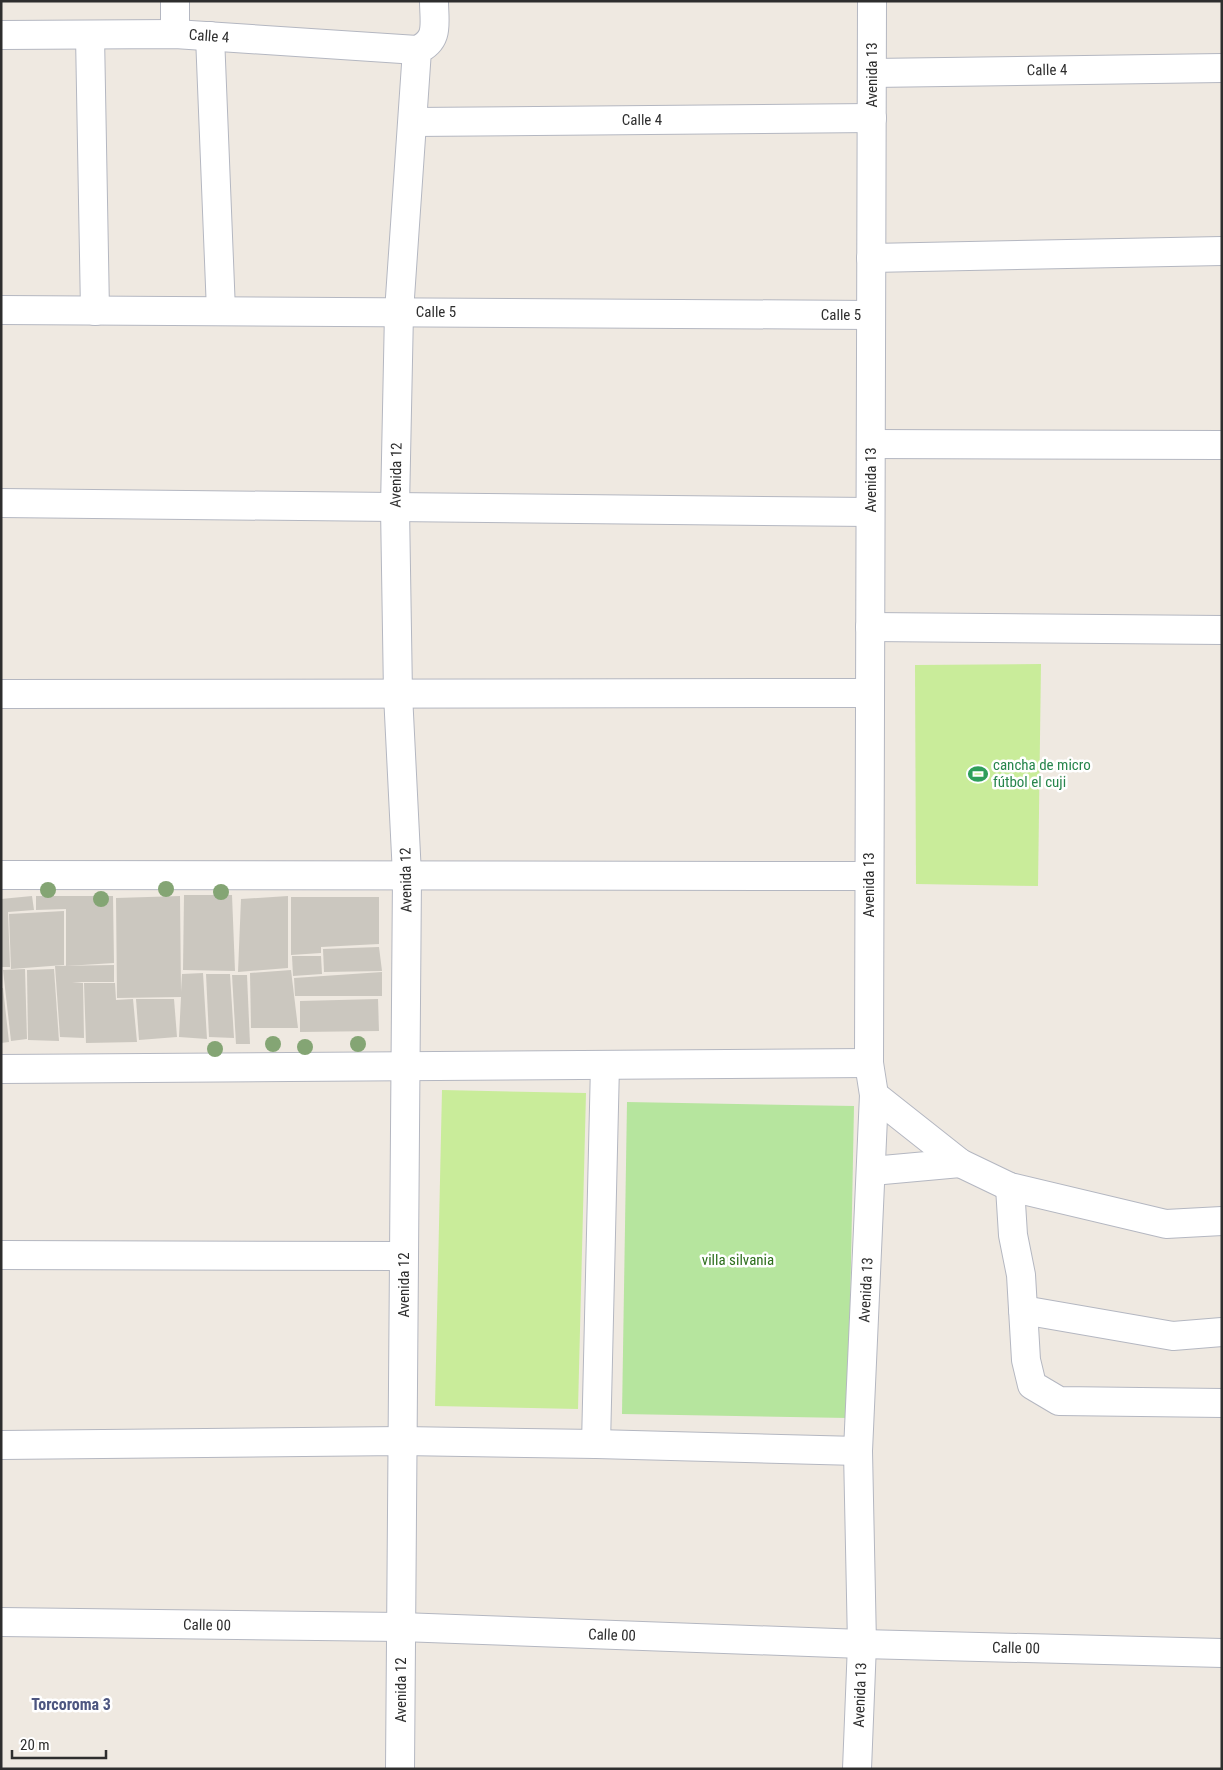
<svg xmlns="http://www.w3.org/2000/svg" width="1223" height="1770" font-family="'Roboto Condensed',sans-serif">
<style>
.green{fill:#b6e59e}
.pitch{fill:#c9ec9a}
.building{fill:#cbc7bf}
.lines{fill:none;stroke-linecap:round;stroke-linejoin:round}
.minor-casing{stroke:#b4b7c1;stroke-width:30}
.minor{stroke:#fff;stroke-width:28}
.tree{fill:#84a574}
.labels{text-anchor:middle;dominant-baseline:central;stroke-width:5;stroke-linejoin:round;paint-order:stroke}
.street-label{font-size:15px;fill:#2e2e2e;stroke:#fff}
.leisure-label{font-size:15px;fill:#27864d;stroke:#fff;text-anchor:start}
.park-label{font-size:15px;fill:#2c6e1b;stroke:#fff}
.neighbourhood-label{font-size:16px;font-weight:bold;fill:#4d5680;stroke:#fff}
</style>
<rect width="100%" height="100%" fill="#efe9e1"/>
<!-- green -->
<polygon class="green" points="627,1102 854,1106 848,1418 622,1414"/>
<!-- pitch -->
<g class="pitch">
<polygon points="1041,664 1038,886 916,884 915,665"/>
<polygon points="442,1090 586,1093 578,1409 435,1406"/>
</g>
<!-- building -->
<g class="building">
<polygon points="184,895 232,895 235,971 183,970"/>
<polygon points="32,896 34,910 8,912 10,967 1,967 1,899"/>
<polygon points="36,896 113,896 114,963 66,966 66,909 36,910"/>
<polygon points="180,896 181,992 182,974 203,973 207,1039 179,1037 181,997 117,998 116,898"/>
<polygon points="288,896 288,968 238,972 241,899"/>
<polygon points="291,897 379,897 379,944 321,947 321,953 291,955"/>
<polygon points="64,911 64,965 11,969 9,914"/>
<polygon points="379,947 382,971 324,972 323,949"/>
<polygon points="292,956 321,956 322,974 293,976"/>
<polygon points="114,965 114,982 72,982 83,983 84,1038 60,1037 55,966"/>
<polygon points="25,969 27,1039 11,1041 3,970"/>
<polygon points="54,969 59,1041 28,1040 27,970"/>
<polygon points="291,970 298,1028 251,1028 250,973"/>
<polygon points="382,972 382,996 295,996 294,978"/>
<polygon points="206,974 230,974 234,1038 209,1037"/>
<polygon points="232,975 247,975 250,1044 236,1044"/>
<polygon points="84,983 115,983 116,1000 133,999 137,1042 86,1043"/>
<polygon points="1,988 3,988 9,1042 1,1043"/>
<polygon points="136,999 174,999 177,1037 139,1040"/>
<polygon points="378,999 379,1031 300,1032 300,1001"/>
</g>
<g class="lines">
<defs>
<g id="minor">
<polyline points="175,34 175,1"/>
<polyline points="1,35 175,34 417,50"/>
<polyline points="90,35 95,311"/>
<polyline points="210,36 221,311"/>
<polyline points="872,73 1222,68"/>
<polyline points="413,122 872,118"/>
<polyline points="871,258 1222,251"/>
<polyline points="1,310 871,315"/>
<polyline points="871,444 1222,445"/>
<polyline points="1,503 870,512"/>
<polyline points="870,627 1222,630"/>
<polyline points="1,694 870,693"/>
<polyline points="1,875 869,876"/>
<polyline points="1,1069 869,1063"/>
<polyline points="874,1095 960,1163 1010,1187 1166,1224 1222,1221"/>
<polyline points="872,1171 960,1163"/>
<polyline points="1010,1187 1013,1235 1021,1275 1026,1360 1032,1385 1059,1401 1222,1403"/>
<polyline points="1,1255 404,1256"/>
<polyline points="1023,1310 1173,1336 1222,1332"/>
<polyline points="596,1444 605,1065"/>
<polyline points="1,1445 402,1441 596,1444 858,1451"/>
<polyline points="1,1622 401,1627 862,1644 1222,1653"/>
<path d="M400,1769L407,875L398,694L395,507L399,312L417,50C440,40 434,23 434,1"/>
<polyline points="857,1769 862,1644 858,1451 874,1095 869,1063 872,1"/>
</g>
</defs>
<!-- minor casing -->
<use href="#minor" class="minor-casing"/>
<!-- minor -->
<use href="#minor" class="minor"/>
</g>
<!-- trees -->
<g class="tree">
<circle cx="166" cy="889" r="8"/>
<circle cx="48" cy="890" r="8"/>
<circle cx="221" cy="892" r="8"/>
<circle cx="101" cy="899" r="8"/>
<circle cx="273" cy="1044" r="8"/>
<circle cx="358" cy="1044" r="8"/>
<circle cx="305" cy="1047" r="8"/>
<circle cx="215" cy="1049" r="8"/>
</g>
<!-- icons -->
<defs>
<symbol id="stadium-bare" viewBox="-9 -9 18 18"><path d="M0-5a6.5 5 0 1 0 0 10a6.5 5 0 1 0 0-10ZM-3.5-1.8h7v3.6h-7Z" fill="#2e9e5b" stroke="#fff" stroke-width="2.5" paint-order="stroke"/></symbol>
</defs>
<g fill-rule="evenodd">
<use href="#stadium-bare" x="964" y="760" width="28" height="28"/>
</g>
<g class="labels">
<!-- street labels -->
<g class="street-label">
<text transform="translate(209 36) rotate(4)">Calle 4</text>
<text transform="translate(1047 70) rotate(-1)">Calle 4</text>
<text transform="translate(872 75) rotate(-90)">Avenida 13</text>
<text x="642" y="120">Calle 4</text>
<text x="436" y="312">Calle 5</text>
<text x="841" y="315">Calle 5</text>
<text transform="translate(396 475) rotate(-89)">Avenida 12</text>
<text transform="translate(871 480) rotate(-90)">Avenida 13</text>
<text transform="translate(406 880) rotate(-91)">Avenida 12</text>
<text transform="translate(869 885) rotate(-90)">Avenida 13</text>
<text transform="translate(404 1285) rotate(-90)">Avenida 12</text>
<text transform="translate(866 1290) rotate(-87)">Avenida 13</text>
<text transform="translate(207 1625) rotate(1)">Calle 00</text>
<text transform="translate(612 1635) rotate(2)">Calle 00</text>
<text transform="translate(1016 1648) rotate(1)">Calle 00</text>
<text transform="translate(401 1690) rotate(-90)">Avenida 12</text>
<text transform="translate(860 1695) rotate(-88)">Avenida 13</text>
</g>
<!-- leisure labels -->
<g class="leisure-label">
<text x="993" y="765">cancha de micro<tspan x="993" dy="17">fútbol el cuji</tspan></text>
</g>
<!-- park labels -->
<g class="park-label">
<text x="738" y="1260">villa silvania</text>
</g>
<!-- neighbourhood labels -->
<g class="neighbourhood-label">
<text x="71" y="1704">Torcoroma 3</text>
</g>
</g>
<!-- border -->
<rect width="1223" height="1770" fill="none" stroke="#2e2e2e" stroke-width="5"/>
<!-- scale -->
<path d="M12 1750v8h94v-8" fill="none" stroke="#2e2e2e" stroke-width="2.5"/>
<text x="20" y="1750" font-size="15" fill="#2e2e2e" stroke="#ffffff" stroke-width="4" paint-order="stroke">20 m</text>
</svg>
